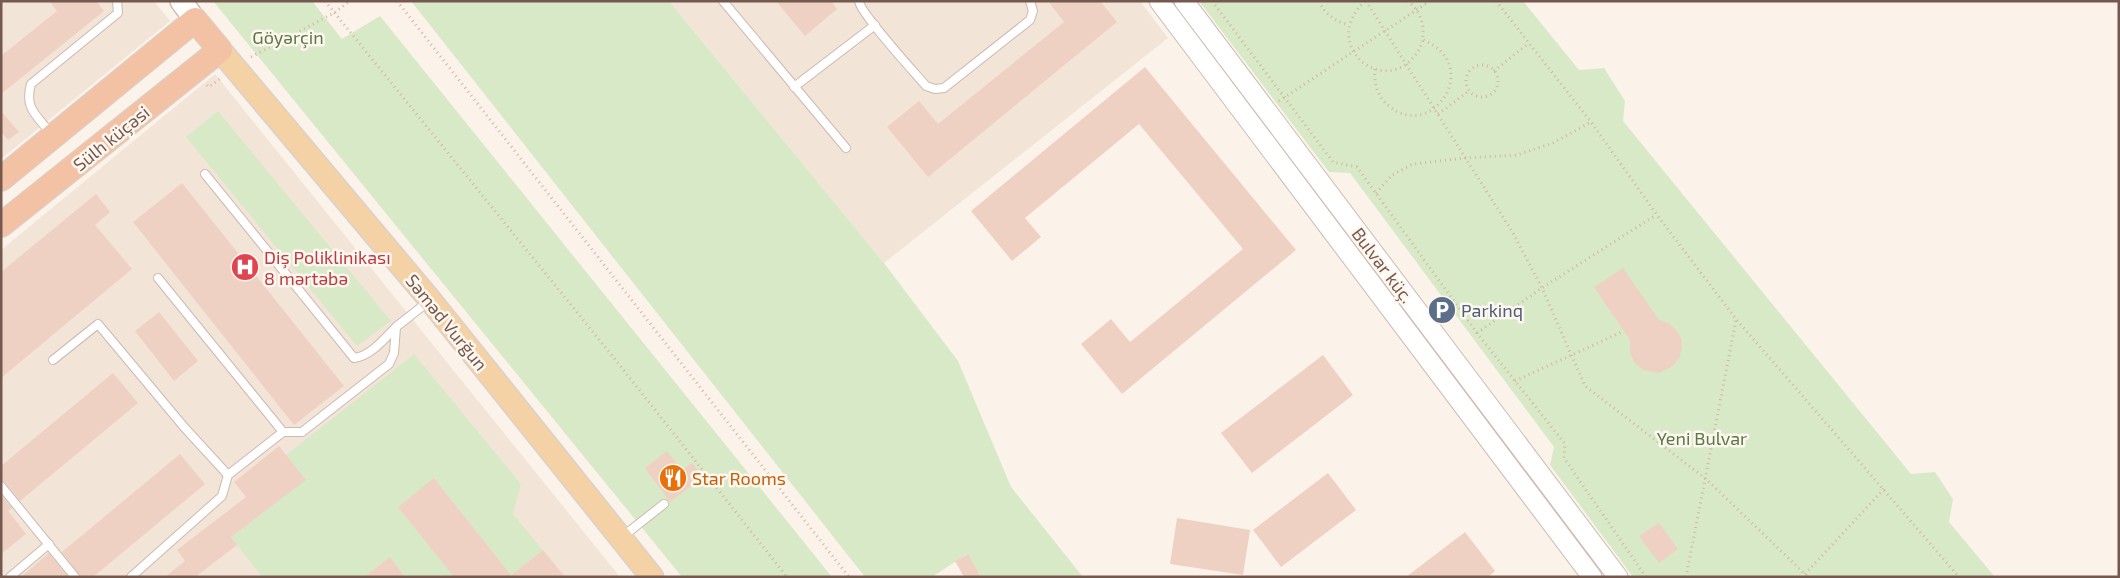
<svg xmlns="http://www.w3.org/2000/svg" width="2120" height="578" font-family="'Exo 2',sans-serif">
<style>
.residential{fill:#f3e4d8}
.green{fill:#d8e9c8}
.building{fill:#efd1c3}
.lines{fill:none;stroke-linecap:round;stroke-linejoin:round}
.service-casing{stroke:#cdbab0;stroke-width:10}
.tertiary-casing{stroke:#cdbab0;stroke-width:21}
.secondary-casing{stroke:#d2bcb0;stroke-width:24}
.primary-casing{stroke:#d8d1cd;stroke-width:25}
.trunk-casing{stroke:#d8d1cd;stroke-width:26}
.path{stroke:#d4b4a5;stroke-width:3;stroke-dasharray:1 4;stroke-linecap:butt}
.service{stroke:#fff;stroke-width:8}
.tertiary{stroke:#fff;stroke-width:19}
.secondary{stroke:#fff;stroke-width:21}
.primary{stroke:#f5d1a6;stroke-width:22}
.trunk{stroke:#f3c2a5;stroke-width:24}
.labels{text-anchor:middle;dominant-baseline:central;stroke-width:5;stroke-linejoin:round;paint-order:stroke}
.park-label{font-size:18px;fill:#5a7947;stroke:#fef7f0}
.street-label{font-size:18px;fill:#75594e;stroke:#fef7f0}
.health-label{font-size:18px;fill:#be3a42;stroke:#fef7f0;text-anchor:start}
.service-label{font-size:18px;fill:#4e5e75;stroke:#fef7f0;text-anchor:start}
.food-label{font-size:18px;fill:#c56008;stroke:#fef7f0;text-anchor:start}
</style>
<rect width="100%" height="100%" fill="#fbf3e9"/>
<!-- residential -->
<g class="residential">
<polygon points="1,1 154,1 170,21 1,159"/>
<polygon points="669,1 1140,1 1168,38 884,263"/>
<polygon points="215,74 620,577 1,577 1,250"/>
</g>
<!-- green -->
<g class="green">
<polygon points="213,1 312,1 342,39 380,16 832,577 682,577"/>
<polygon points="411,1 669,1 884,263 958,361 1011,487 1083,577 981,577 967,554 932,577 865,577"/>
<polygon points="1199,1 1523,1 1579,70 1604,68 1625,101 1623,121 1911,474 1935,472 1953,499 1949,522 1995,577 1633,577 1550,465 1554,447 1350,173 1329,172"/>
<polygon points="218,111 391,321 357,346 186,137"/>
<polygon points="414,354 521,484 513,514 543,550 511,575 434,478 454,577 405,577 390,557 364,577 262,577 231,537 305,480 286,455"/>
</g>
<!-- building -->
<g class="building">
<polygon points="49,1 96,1 104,11 1,94 1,56 57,11"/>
<polygon points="776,1 831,1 837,9 805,36"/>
<polygon points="1048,1 1100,1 1117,22 928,177 887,127 919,101 938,124 1064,22"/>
<polygon points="1145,67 1296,250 1122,394 1081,344 1111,319 1130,342 1243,249 1139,124 1025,218 1041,237 1012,261 971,211"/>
<polygon points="1,111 19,132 8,140 1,132"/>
<polygon points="182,183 344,386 294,425 133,222"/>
<polygon points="96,194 110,212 95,225 132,269 1,378 1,272"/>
<polygon points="1623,268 1659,320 1668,323 1676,330 1681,338 1682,348 1679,359 1670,368 1658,373 1643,370 1634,362 1630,353 1630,340 1594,287"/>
<polygon points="159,312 198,361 174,381 135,331"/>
<polygon points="1323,355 1353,395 1252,473 1221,433"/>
<polygon points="113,373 138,403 20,501 5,482 1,480 1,466"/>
<polygon points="279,446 306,480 231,537 237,545 195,577 165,577 185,561 177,550 246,497 234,482"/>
<polygon points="667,451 682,470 692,463 703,477 670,502 645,468"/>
<polygon points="180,454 205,484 93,577 81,577 62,552"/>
<polygon points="1328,473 1356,510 1281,567 1253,530"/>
<polygon points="434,478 511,575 543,550 565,577 454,577 398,507"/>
<polygon points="1,495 12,508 8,511 26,534 1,554"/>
<polygon points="1177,518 1250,530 1243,575 1170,564"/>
<polygon points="1659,523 1678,549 1659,563 1639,536"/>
<polygon points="1465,532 1495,571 1488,577 1406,577"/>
<polygon points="49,553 68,577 21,577"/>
<polygon points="968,554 981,577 964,577 955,561"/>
<polygon points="390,557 405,577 364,577"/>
</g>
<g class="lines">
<defs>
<g id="service">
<polyline points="723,1 846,148"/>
<path d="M859,1C860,13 915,73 926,86L935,89L944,88L1030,20L1033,11L1030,1"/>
<polyline points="794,87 875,25"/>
<path d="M51,134C37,115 24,109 31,84L118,13L117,1"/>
<path d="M205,174L354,358C371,356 385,338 396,327"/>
<polyline points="158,278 283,432"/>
<polyline points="53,360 98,324 184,427 228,475"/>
<polyline points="1,486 75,577"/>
<polyline points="622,537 664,504"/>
<polyline points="10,577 49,544"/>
<polyline points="131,577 222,496 228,475 283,432 302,432 389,364 394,353 396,327 429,301"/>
</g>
<g id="tertiary">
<polyline points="1159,1 1592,577"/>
<polyline points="1184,1 1618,577"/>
</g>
<polyline id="secondary" points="181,1 195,20"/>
<polyline id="primary" points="220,50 430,300 652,577"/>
<polyline id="trunk" points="1,179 195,20 220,50 1,225"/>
</defs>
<!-- service casing -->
<use href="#service" class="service-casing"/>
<!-- tertiary casing -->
<use href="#tertiary" class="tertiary-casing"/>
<!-- secondary casing -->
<use href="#secondary" class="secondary-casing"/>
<!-- primary casing -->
<use href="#primary" class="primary-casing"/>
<!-- trunk casing -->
<use href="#trunk" class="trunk-casing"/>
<!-- path -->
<g class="path">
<polyline points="325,1 618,363 787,577"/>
<polyline points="397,1 849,577"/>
<polyline points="1212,1 1333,162 1357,167 1477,333 1565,444 1564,458 1646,577"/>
<path d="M1319,1C1325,15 1335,21 1349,25"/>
<path d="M1365,1C1321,43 1377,92 1410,61C1418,53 1423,45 1423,34C1424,21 1418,8 1407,1"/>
<polyline points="1366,1 1513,233 1542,288 1585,386 1706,479 1808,577"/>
<polyline points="1496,1 1591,122 1657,215 1736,319 1959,577"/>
<polyline points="251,57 334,13 350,1"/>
<circle cx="1482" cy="81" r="16"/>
<path d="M1375,69C1374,84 1377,97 1390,107C1434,141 1483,64 1423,40"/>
<polyline points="1494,71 1529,43"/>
<polyline points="207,85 209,87 221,78"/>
<polyline points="1279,101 1430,1"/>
<polyline points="1438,114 1469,91"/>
<polyline points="1376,193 1392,175 1413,164 1465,158 1517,155 1553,143 1591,122"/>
<polyline points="1477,333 1542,288 1656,215"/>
<polyline points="1515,381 1624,331"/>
<polyline points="1805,574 1884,489"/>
<polyline points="1686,577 1736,320"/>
</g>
<!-- service -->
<use href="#service" class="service"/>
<!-- tertiary -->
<use href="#tertiary" class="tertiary"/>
<!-- secondary -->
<use href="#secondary" class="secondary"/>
<!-- primary -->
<use href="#primary" class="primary"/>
<!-- trunk -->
<use href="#trunk" class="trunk"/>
</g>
<!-- icons -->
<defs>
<symbol id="hospital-disc" viewBox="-11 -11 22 22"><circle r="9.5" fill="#e0444e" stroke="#fef7f0"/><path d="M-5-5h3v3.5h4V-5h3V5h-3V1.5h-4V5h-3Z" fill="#fff"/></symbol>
<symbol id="parking-disc" viewBox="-11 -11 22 22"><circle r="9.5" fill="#5c6f8a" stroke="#fef7f0"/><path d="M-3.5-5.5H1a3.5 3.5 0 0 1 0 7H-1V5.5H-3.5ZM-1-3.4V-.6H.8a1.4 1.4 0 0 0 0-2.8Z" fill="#fff"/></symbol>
<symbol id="restaurant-disc" viewBox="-11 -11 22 22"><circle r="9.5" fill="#e8710a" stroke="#fef7f0"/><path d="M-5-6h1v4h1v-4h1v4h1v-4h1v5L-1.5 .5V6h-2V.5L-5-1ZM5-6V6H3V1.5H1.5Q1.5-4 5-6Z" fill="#fff"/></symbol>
</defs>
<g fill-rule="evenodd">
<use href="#hospital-disc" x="229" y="251" width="32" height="32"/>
<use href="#parking-disc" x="1426" y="294" width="32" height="32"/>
<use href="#restaurant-disc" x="657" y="462" width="32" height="32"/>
</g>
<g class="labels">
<!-- park labels -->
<g class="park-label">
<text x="288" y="37">Göyərçin</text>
<text x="1702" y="438">Yeni Bulvar</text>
</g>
<!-- street labels -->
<g class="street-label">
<text transform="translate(111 138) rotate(-39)">Sülh küçəsi</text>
<text transform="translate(1383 265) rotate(53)">Bulvar küç.</text>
<text transform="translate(447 322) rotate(51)">Səməd Vurğun</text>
</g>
<!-- health labels -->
<g class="health-label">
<text x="264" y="257">Diş Poliklinikası<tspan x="264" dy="21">8 mərtəbə</tspan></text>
</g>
<!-- service labels -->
<g class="service-label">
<text x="1461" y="310">Parkinq</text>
</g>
<!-- food labels -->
<g class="food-label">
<text x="692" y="478">Star Rooms</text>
</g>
</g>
<!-- border -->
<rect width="2120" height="578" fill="none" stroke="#75594e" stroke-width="5"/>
</svg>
